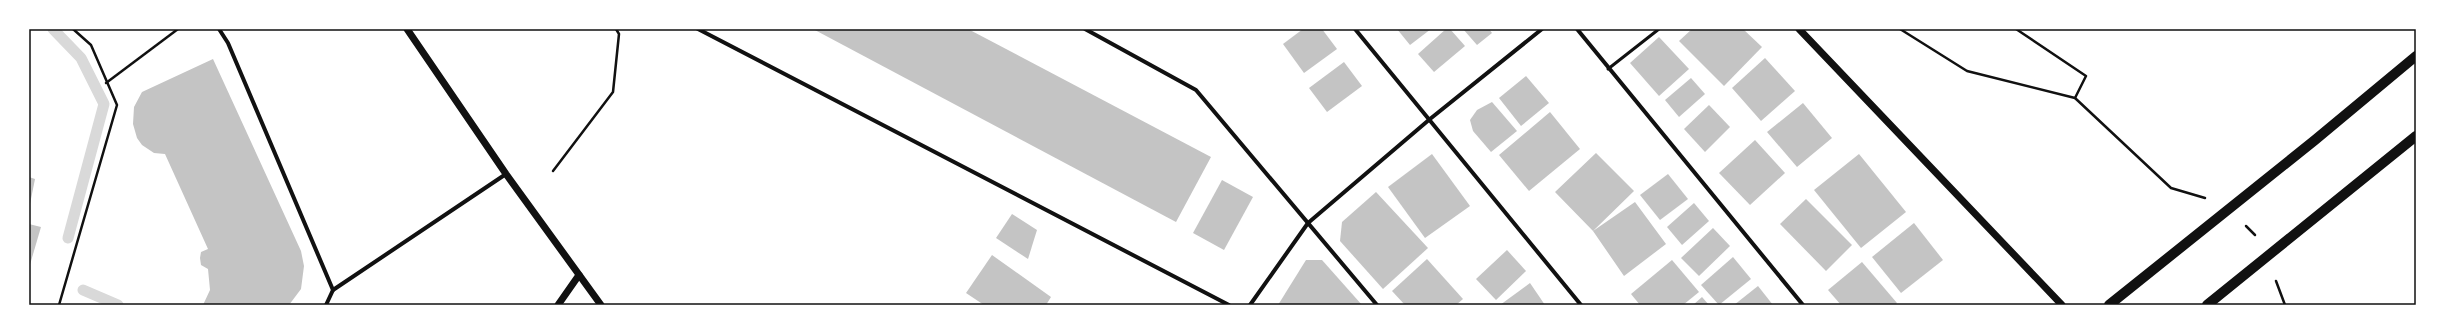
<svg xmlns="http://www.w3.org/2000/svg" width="2445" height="334" font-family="'Fira Sans Condensed',sans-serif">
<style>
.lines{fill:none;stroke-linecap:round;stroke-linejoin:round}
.stream{stroke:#d9d9d9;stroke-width:11}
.building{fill:#c4c4c4}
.path{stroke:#111;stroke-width:2.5}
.service{stroke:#111;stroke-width:3}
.minor{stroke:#111;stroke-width:4}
.tertiary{stroke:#111;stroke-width:7}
.primary{stroke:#111;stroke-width:10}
.neatline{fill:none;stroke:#111;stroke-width:1.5}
</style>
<rect width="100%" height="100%" fill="#fff"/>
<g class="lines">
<!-- stream -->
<g class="stream">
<polyline points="53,29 81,58 104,104 68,238"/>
<polyline points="83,290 118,305"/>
</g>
</g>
<!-- building -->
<g class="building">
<polygon points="813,29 968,29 1211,157 1176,222"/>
<polygon points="1303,29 1322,29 1337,49 1304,73 1283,44"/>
<polygon points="1397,29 1431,29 1410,45"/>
<polygon points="1446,29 1450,29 1465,46 1434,72 1418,54"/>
<polygon points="1463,29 1489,29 1492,33 1477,45"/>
<polygon points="1692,29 1743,29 1762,47 1724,86 1679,41"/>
<polygon points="1659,37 1689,69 1659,96 1630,63"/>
<polygon points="1765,58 1795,91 1761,121 1732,88"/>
<polygon points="213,59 301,251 304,266 301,289 289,305 203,305 210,290 208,269 201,265 200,258 201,252 208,249 165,154 154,153 142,145 137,138 133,124 134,107 142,92"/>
<polygon points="1344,62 1362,86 1327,112 1309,88"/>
<polygon points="1526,76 1549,103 1521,126 1499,98"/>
<polygon points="1691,78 1705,94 1679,117 1665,100"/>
<polygon points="1492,102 1517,131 1491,152 1473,131 1470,120 1477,110"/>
<polygon points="1803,103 1832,138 1797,167 1767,132"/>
<polygon points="1709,105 1730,127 1705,152 1684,129"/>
<polygon points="1550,112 1580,149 1529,191 1499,155"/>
<polygon points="1755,140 1785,173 1750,205 1719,173"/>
<polygon points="1596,153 1634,191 1593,231 1635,202 1666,244 1624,276 1593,231 1555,192"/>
<polygon points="1432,154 1470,206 1425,238 1388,187"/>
<polygon points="1859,154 1906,212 1861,248 1814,190"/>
<polygon points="1668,174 1688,199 1660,220 1640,195"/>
<polygon points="29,177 35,179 30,204 29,204"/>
<polygon points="1222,180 1253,197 1224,250 1193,233"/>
<polygon points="1376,192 1428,248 1383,289 1340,241 1342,222"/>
<polygon points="1806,199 1852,245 1826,271 1780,224"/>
<polygon points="1694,203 1709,221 1682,245 1667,227"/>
<polygon points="1012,214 1037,230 1028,259 996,238"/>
<polygon points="1914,223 1943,260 1901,293 1872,257"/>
<polygon points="29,224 41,227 29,268"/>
<polygon points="1713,228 1730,246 1699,276 1681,258"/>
<polygon points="1507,250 1526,271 1496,300 1476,279"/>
<polygon points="992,255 1051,297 1046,305 984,305 966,293"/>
<polygon points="1733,257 1751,279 1719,305 1701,285"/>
<polygon points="1427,259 1463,299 1456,305 1405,305 1392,291"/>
<polygon points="1306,260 1322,260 1362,305 1278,305"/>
<polygon points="1672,260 1699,292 1683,305 1640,305 1631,294"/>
<polygon points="1862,262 1897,303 1895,305 1841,305 1828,290"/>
<polygon points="1530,283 1545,305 1500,305"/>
<polygon points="1758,286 1773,305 1734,305"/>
<polygon points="1702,297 1709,305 1693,305"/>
</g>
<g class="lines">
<!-- path -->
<g class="path">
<polyline points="1900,29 1967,71 2075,98 2171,188 2205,198"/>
<polyline points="2016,29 2086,76 2075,98"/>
<polyline points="106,83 178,29"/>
<polyline points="553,171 613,92 619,34 616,29"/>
<polyline points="2246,226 2255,235"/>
<polyline points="2276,281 2285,305"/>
<polyline points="59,305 117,105 91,45 73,29"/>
</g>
<!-- service -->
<polyline class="service" points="1608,69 1659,29"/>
<!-- minor -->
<g class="minor">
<polyline points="219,29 228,43 333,290 506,174"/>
<polyline points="698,29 1229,305"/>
<polyline points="1085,29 1196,90 1377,305"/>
<polyline points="1355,29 1581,305"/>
<polyline points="1577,29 1803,305"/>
<polyline points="326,305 333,290"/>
<polyline points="1250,305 1308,223 1430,119 1542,29"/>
</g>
<!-- tertiary -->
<g class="tertiary">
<polyline points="407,29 506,174 601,305"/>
<polyline points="1799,29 2062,305"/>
<polyline points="558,305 579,275"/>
</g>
<!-- primary -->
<g class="primary">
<polyline points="2109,305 2315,140 2416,56"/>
<polyline points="2207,305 2416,136"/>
</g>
</g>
<!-- border -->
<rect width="2445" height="334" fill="none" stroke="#ffffff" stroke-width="60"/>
<rect x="30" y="30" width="2385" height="274" class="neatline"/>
</svg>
